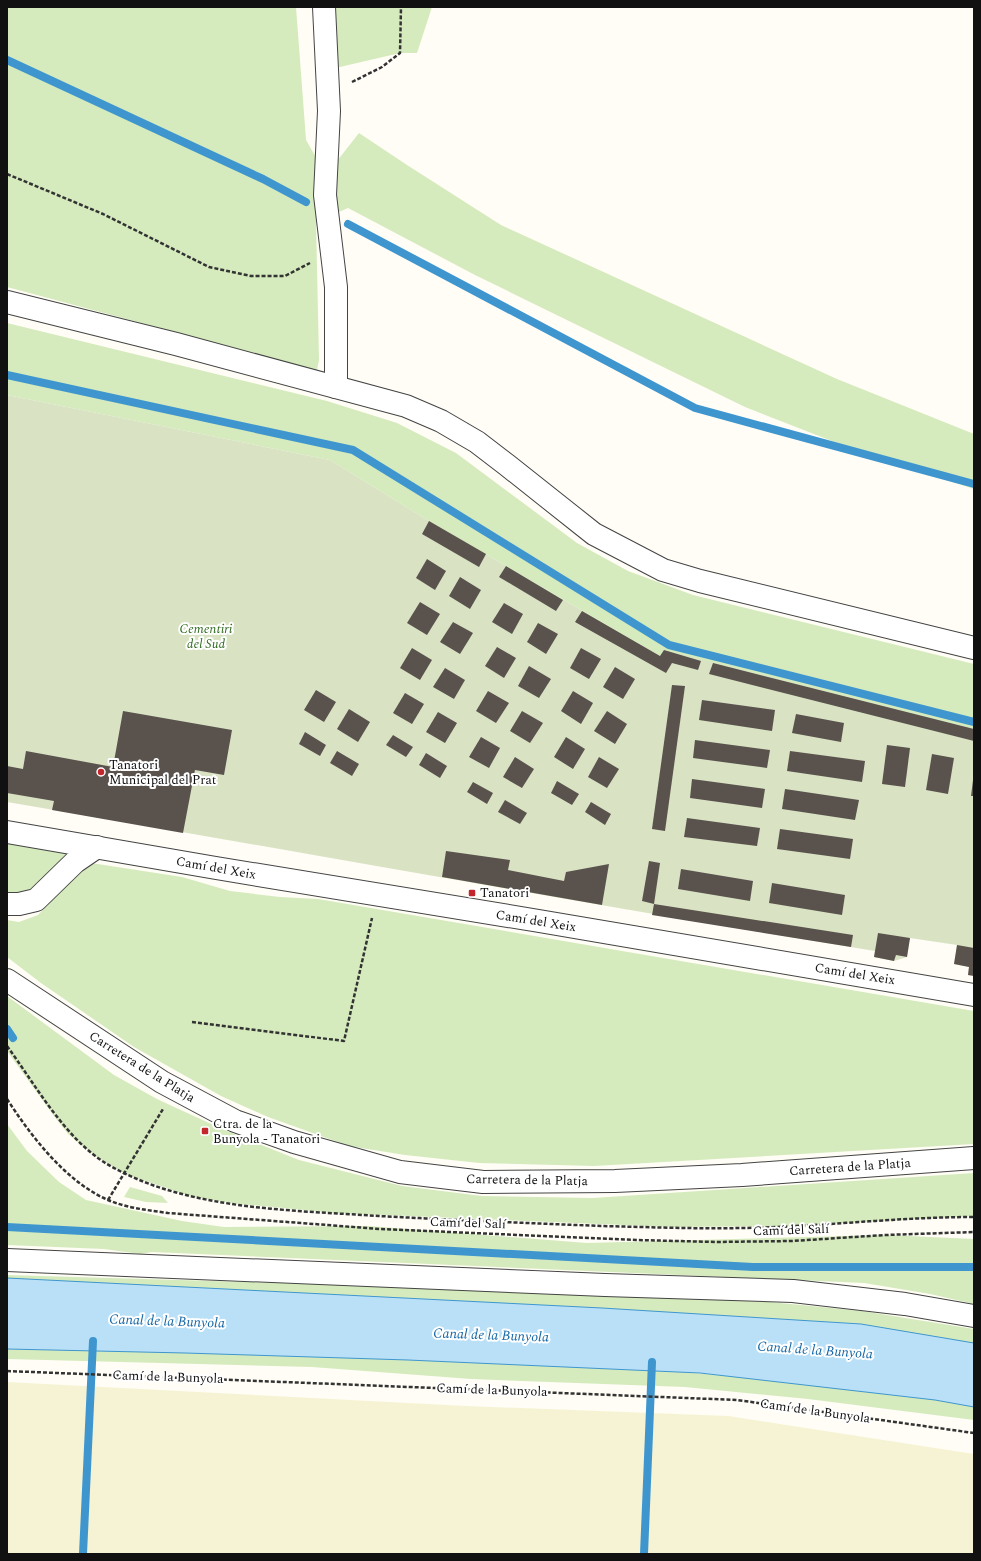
<svg xmlns="http://www.w3.org/2000/svg" width="981" height="1561" font-family="Spectral,serif">
<style>
.farmland{fill:#f6f3d4}
.green{fill:#d5ebbd}
.cemetery{fill:#d9e3c4}
.water{fill:#b9e0f7;stroke:#3f96cf}
.lines{fill:none;stroke-linecap:round;stroke-linejoin:round}
.stream{stroke:#3f96cf;stroke-width:8}
.building{fill:#5a524d}
.minor-casing{stroke:#444;stroke-width:24}
.path{stroke:#333;stroke-width:2.5;stroke-dasharray:4 2;stroke-linecap:butt}
.minor{stroke:#fff;stroke-width:22}
.poi-dot{fill:#c4262e;stroke:#fff;stroke-width:1.5}
.labels{text-anchor:middle;dominant-baseline:central;stroke-width:4;stroke-linejoin:round;paint-order:stroke}
.park-label{font-size:13px;font-style:italic;fill:#2f6b1f;stroke:#fff}
.poi-label{font-size:13px;fill:#111;stroke:#fff;text-anchor:start}
.street-label{font-size:13px;fill:#111;stroke:#fff}
.water-label{font-size:14px;font-style:italic;fill:#1768a6;stroke:#fff}
</style>
<rect width="100%" height="100%" fill="#fffdf5"/>
<!-- farmland -->
<polygon class="farmland" points="7,1382 466,1406 728,1416 974,1454 974,1554 7,1554"/>
<!-- green -->
<g class="green">
<polygon points="7,7 296,7 306,140 326,175 359,133 407,165 501,225 837,379 974,434 974,489 860,452 745,407 475,275 348,208 316,222 319,360 317,370 7,287"/>
<polygon points="321,7 432,7 417,53 400,53 327,70"/>
<polygon points="7,323 327,401 397,423 456,453 577,543 628,571 693,595 974,664 974,729 664,651 660,656 429,521 330,460 7,395"/>
<path d="M7,844H14L70,853C52,871 35,897 7,893Z"/>
<polygon points="91,863 182,877 230,891 280,897 318,899 974,1011 974,1144 594,1166 479,1163 405,1155 349,1146 268,1117 221,1096 134,1047 41,983 7,957 7,920 19,922 38,915 81,869"/>
<polygon points="7,996 114,1075 157,1099 222,1129 299,1160 402,1186 482,1196 593,1198 974,1173 974,1216 787,1226 673,1227 336,1213 240,1204 193,1197 125,1174 94,1155 68,1134 54,1116 7,1051"/>
<polygon points="7,1124 27,1151 59,1182 86,1200 182,1221 224,1227 369,1226 587,1243 885,1235 974,1239 974,1304 930,1294 864,1283 152,1252 140,1254 104,1249 7,1245"/>
<polygon points="130,1187 162,1196 168,1203 146,1202 124,1197"/>
<polygon points="7,1275 457,1288 770,1302 862,1311 974,1329 974,1354 7,1300"/>
<polygon points="7,1342 341,1344 974,1396 974,1420 808,1399 685,1387 471,1379 312,1367 7,1359"/>
</g>
<!-- cemetery -->
<path class="cemetery" d="M7,395L330,460L429,521L660,656L664,650L974,729V976L968,975L969,967L954,964L957,945L910,938L907,957L894,961L874,957L875,951C585,904 297,851 7,802Z"/>
<!-- water -->
<polygon class="water" points="7,1278 602,1308 861,1324 974,1343 974,1407 935,1400 700,1373 408,1360 185,1353 7,1349"/>
<g class="lines">
<!-- stream -->
<g class="stream">
<polyline points="7,60 263,179 306,202"/>
<polyline points="348,224 695,408 974,484"/>
<polyline points="7,375 353,450 669,645 974,722"/>
<polyline points="7,1029 13,1038"/>
<polyline points="7,1227 753,1267 974,1267"/>
<polyline points="83,1554 93,1341"/>
<polyline points="644,1554 652,1362"/>
</g>
</g>
<!-- building -->
<g class="building">
<polygon points="429,521 486,554 479,567 422,534"/>
<polygon points="427,559 446,571 435,590 416,578"/>
<polygon points="506,566 563,600 556,611 499,577"/>
<polygon points="460,577 481,590 470,609 449,596"/>
<polygon points="420,602 440,614 427,635 407,623"/>
<polygon points="504,603 523,614 512,634 492,622"/>
<polygon points="582,611 660,656 664,650 701,661 698,670 672,663 666,673 575,622"/>
<polygon points="453,622 473,633 460,654 440,642"/>
<polygon points="538,623 558,634 546,654 527,642"/>
<polygon points="497,647 516,658 504,678 485,666"/>
<polygon points="412,648 432,660 420,680 400,668"/>
<polygon points="581,648 601,659 589,679 570,668"/>
<polygon points="713,663 974,729 974,741 709,674"/>
<polygon points="529,666 551,679 539,698 518,686"/>
<polygon points="615,667 635,679 623,699 603,687"/>
<polygon points="445,668 465,680 454,699 433,687"/>
<polygon points="672,685 685,686 665,831 652,829"/>
<polygon points="316,690 336,702 324,722 304,710"/>
<polygon points="488,691 509,703 496,723 476,711"/>
<polygon points="573,691 593,703 581,724 561,711"/>
<polygon points="405,693 424,704 412,724 393,713"/>
<polygon points="702,700 775,710 772,731 699,720"/>
<polygon points="349,709 370,722 358,742 337,729"/>
<polygon points="123,711 232,730 224,775 195,770 183,833 52,810 54,801 7,793 7,766 23,769 26,751 113,767"/>
<polygon points="522,711 543,723 530,743 510,731"/>
<polygon points="607,711 627,724 615,744 594,731"/>
<polygon points="438,712 457,723 445,743 426,732"/>
<polygon points="796,714 844,723 841,742 792,733"/>
<polygon points="305,732 326,745 320,756 299,744"/>
<polygon points="393,735 413,747 406,757 386,745"/>
<polygon points="481,737 500,748 489,768 469,757"/>
<polygon points="566,737 585,749 573,769 554,757"/>
<polygon points="695,740 770,750 767,768 693,758"/>
<polygon points="887,745 910,748 905,787 882,784"/>
<polygon points="337,751 359,764 352,776 330,763"/>
<polygon points="790,751 865,761 862,782 787,771"/>
<polygon points="426,753 447,766 440,778 419,765"/>
<polygon points="932,754 954,758 948,794 926,790"/>
<polygon points="515,757 534,769 522,788 503,777"/>
<polygon points="599,757 619,769 607,788 588,777"/>
<polygon points="692,779 765,789 762,808 690,798"/>
<polygon points="973,780 974,780 974,796 971,796"/>
<polygon points="557,781 579,794 572,805 551,793"/>
<polygon points="473,782 493,793 487,804 467,792"/>
<polygon points="785,789 859,800 855,820 782,809"/>
<polygon points="505,800 527,813 520,824 498,812"/>
<polygon points="591,802 611,814 605,825 585,812"/>
<polygon points="687,818 760,828 757,846 684,837"/>
<polygon points="780,829 853,839 850,859 777,849"/>
<polygon points="446,851 510,860 508,870 564,881 566,872 609,864 602,905 442,877"/>
<polygon points="649,861 660,863 654,904 642,901"/>
<polygon points="681,869 753,881 750,901 678,889"/>
<polygon points="772,883 845,895 842,915 769,903"/>
<polygon points="654,904 853,935 851,947 652,915"/>
<polygon points="878,933 910,938 907,957 896,955 894,961 874,957"/>
<polygon points="957,945 974,948 974,976 968,975 969,967 954,964"/>
</g>
<g class="lines">
<defs>
<g id="minor">
<polyline points="324,7 329,111 325,195 336,287 336,387"/>
<polyline points="7,302 176,344 406,406 441,421 477,442 507,465 594,534 663,570 700,581 974,648"/>
<polyline points="7,832 216,868 539,921 974,995"/>
<polyline points="7,904 19,904 36,900 75,862 97,847"/>
<polyline points="7,980 162,1082 235,1121 294,1142 400,1172 483,1182 615,1181 742,1175 974,1158"/>
<polyline points="7,1260 605,1285 793,1291 905,1304 974,1316"/>
</g>
</defs>
<!-- minor casing -->
<use href="#minor" class="minor-casing"/>
<!-- path -->
<g class="path">
<polyline points="352,82 382,67 400,53 401,7"/>
<polyline points="7,174 103,214 209,267 251,276 285,276 310,263"/>
<polyline points="192,1022 344,1041 372,918"/>
<path d="M7,1046C35,1084 65,1139 107,1164C185,1210 290,1210 379,1216C453,1220 527,1223 601,1226C648,1227 695,1229 741,1228C819,1227 896,1217 974,1217"/>
<path d="M7,1099C31,1136 66,1182 108,1200C127,1208 147,1210 168,1213L380,1229L636,1240L716,1242L792,1241L885,1235L974,1232"/>
<polyline points="108,1200 163,1109"/>
<polyline points="7,1371 737,1400 974,1433"/>
</g>
<!-- minor -->
<use href="#minor" class="minor"/>
</g>
<!-- markers -->
<g class="poi-dot">
<circle cx="101" cy="772" r="4"/>
<rect x="468" y="889" width="8" height="8" rx="2"/>
<rect x="201" y="1127" width="8" height="8" rx="2"/>
</g>
<g class="labels">
<!-- park labels -->
<g class="park-label">
<text x="206" y="629">Cementiri<tspan x="206" dy="15">del Sud</tspan></text>
</g>
<!-- poi labels -->
<g class="poi-label">
<text x="109" y="765">Tanatori<tspan x="109" dy="15">Municipal del Prat</tspan></text>
<text x="480" y="893">Tanatori</text>
<text x="213" y="1124">Ctra. de la<tspan x="213" dy="15">Bunyola - Tanatori</tspan></text>
</g>
<!-- street labels -->
<g class="street-label">
<text transform="translate(216 868) rotate(10)">Camí del Xeix</text>
<text transform="translate(536 921) rotate(9)">Camí del Xeix</text>
<text transform="translate(855 974) rotate(9)">Camí del Xeix</text>
<text transform="translate(142 1067) rotate(32)">Carretera de la Platja</text>
<text transform="translate(850 1167) rotate(-4)">Carretera de la Platja</text>
<text transform="translate(527 1180) rotate(1)">Carretera de la Platja</text>
<text transform="translate(468 1223) rotate(2)">Camí del Salí</text>
<text transform="translate(791 1230) rotate(-2)">Camí del Salí</text>
<text transform="translate(168 1377) rotate(2)">Camí de la Bunyola</text>
<text transform="translate(492 1390) rotate(2)">Camí de la Bunyola</text>
<text transform="translate(815 1411) rotate(8)">Camí de la Bunyola</text>
</g>
<!-- water labels -->
<g class="water-label">
<text transform="translate(167 1321) rotate(2)">Canal de la Bunyola</text>
<text transform="translate(491 1335) rotate(2)">Canal de la Bunyola</text>
<text transform="translate(815 1350) rotate(4)">Canal de la Bunyola</text>
</g>
</g>
<!-- border -->
<rect width="981" height="1561" fill="none" stroke="#111111" stroke-width="16"/>
</svg>
